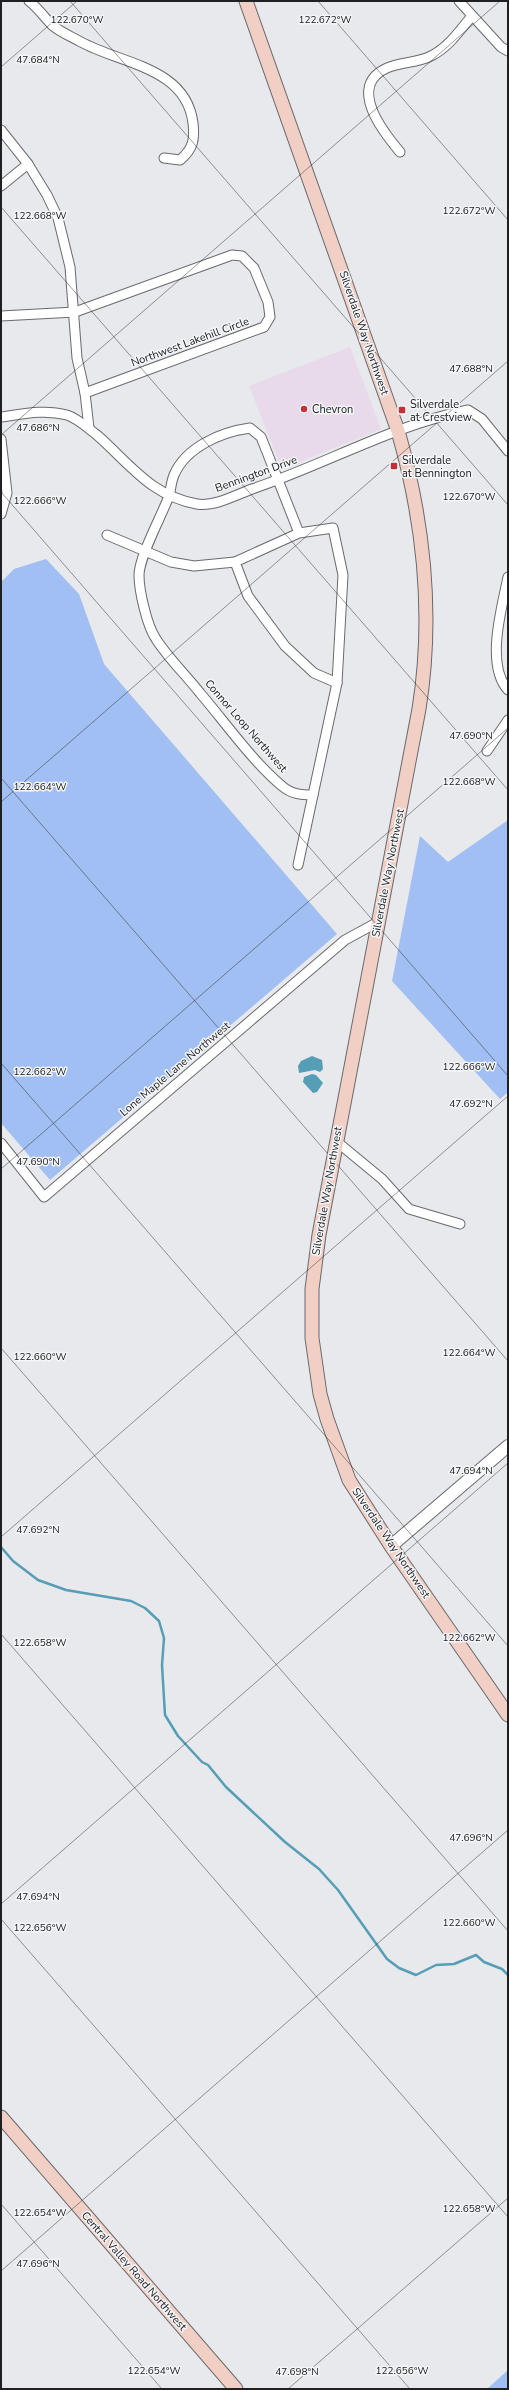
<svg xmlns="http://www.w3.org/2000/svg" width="509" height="2390" font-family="'Nunito Sans',sans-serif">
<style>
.commercial{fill:#e8d9eb}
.green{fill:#a1bff2}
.water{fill:#569db6}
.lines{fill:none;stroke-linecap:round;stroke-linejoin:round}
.stream{stroke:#569db6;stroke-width:2.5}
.minor-casing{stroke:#686a6d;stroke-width:11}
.tertiary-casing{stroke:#686a6d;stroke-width:14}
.secondary-casing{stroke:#686a6d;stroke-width:15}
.minor{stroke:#fff;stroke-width:9}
.tertiary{stroke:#fff;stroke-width:12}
.secondary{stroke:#f2cfc4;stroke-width:13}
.ticks{fill:none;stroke:#202022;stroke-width:1;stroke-opacity:0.45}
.poi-dot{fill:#c23239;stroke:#f4f6f9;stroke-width:1.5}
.labels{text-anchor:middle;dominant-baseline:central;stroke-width:3;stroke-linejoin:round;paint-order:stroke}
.street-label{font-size:11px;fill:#202022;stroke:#f4f6f9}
.poi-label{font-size:11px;fill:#202022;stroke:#f4f6f9;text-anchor:start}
.ticks-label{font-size:10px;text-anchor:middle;fill:#202022;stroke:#f4f6f9;stroke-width:3;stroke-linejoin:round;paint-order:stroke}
</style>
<rect width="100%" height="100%" fill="#e7e9ec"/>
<!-- commercial -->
<polygon class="commercial" points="350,347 381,429 282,469 249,386"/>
<!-- green -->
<g class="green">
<polygon points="46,559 79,594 104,664 337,934 50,1180 1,1123 1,582 14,569"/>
<polygon points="508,820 508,1092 500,1099 392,981 420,836 448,862"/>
<polygon points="508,2370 508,2389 487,2389"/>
</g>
<!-- water -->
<g class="water">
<polygon points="312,1056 322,1060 323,1069 320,1072 315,1070 299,1073 298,1066 301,1061"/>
<polygon points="312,1074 316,1075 323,1083 317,1092 313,1093 303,1082 304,1077"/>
</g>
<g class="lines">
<!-- stream -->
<polyline class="stream" points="1,1547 13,1561 38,1580 66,1590 131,1601 145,1608 159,1621 164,1638 162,1665 165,1715 178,1736 202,1762 208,1765 226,1787 285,1842 319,1869 338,1890 387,1959 399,1968 416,1975 436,1965 454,1964 476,1955 484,1962 502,1969 508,1975"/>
<defs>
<g id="minor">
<path d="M29,1C38,8 44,17 52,25C60,32 72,37 81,42C121,64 186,67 193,123C195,140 193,149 180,160L164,158"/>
<polyline points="459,1 501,47 508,51"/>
<polyline points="1,130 28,164 47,195 58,218 70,267 77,358 85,393 89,428"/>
<path d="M400,152C384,133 346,86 387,68C400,62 417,63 431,56C449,47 459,31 472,16"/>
<polyline points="1,186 28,164"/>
<polyline points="1,316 75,312 232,255 242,256 254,268 268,302 270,317 264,327 85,393"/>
<path d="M1,417C23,414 44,409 67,415C77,418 89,429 97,435C130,464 151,496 197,504C214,507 236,495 252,489C324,465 393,425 468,410L482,419L508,451"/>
<polyline points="1,439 7,493 1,514"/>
<path d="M107,535L171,562L194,566L235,562L299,533L333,528L343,575L337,683L313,795C301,795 291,794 282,786C253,762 225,722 200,693C186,675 168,658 156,639C147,626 139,591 139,575C139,557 162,515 169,496C171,489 171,482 174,475C186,447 221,432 250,428L261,437L299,533"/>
<polyline points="235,562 248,596 285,646 314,673 337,683"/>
<path d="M508,577C502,607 485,665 508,690"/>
<polyline points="487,751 508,720"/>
<polyline points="298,865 313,795"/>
<polyline points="336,1141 382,1179 409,1209 460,1224"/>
<polyline points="1,1143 44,1197 345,940 378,922"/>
</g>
<polyline id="tertiary" points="391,1546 508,1446"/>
<g id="secondary">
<path d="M246,1L398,431C424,522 434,615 419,709L319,1235L312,1289V1338L320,1394L327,1419L349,1480L391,1546L508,1715"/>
<polyline points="1,2117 236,2389"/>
</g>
</defs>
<!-- minor casing -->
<use href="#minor" class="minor-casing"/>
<!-- tertiary casing -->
<use href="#tertiary" class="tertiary-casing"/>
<!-- secondary casing -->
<use href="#secondary" class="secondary-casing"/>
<!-- minor -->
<use href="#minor" class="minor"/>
<!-- tertiary -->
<use href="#tertiary" class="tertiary"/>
<!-- secondary -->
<use href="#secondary" class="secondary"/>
</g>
<!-- ticks -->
<path class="ticks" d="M70,1L508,505M318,1L508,220M1,67L77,1M1,207L508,790M1,435L500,1M1,492L508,1076M1,778L508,1361M1,802L508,361M1,1063L508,1646M1,1169L508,728M1,1348L508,1931M1,1537L508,1096M1,1634L508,2217M1,1904L508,1463M1,1919L410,2389M1,2204L162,2389M1,2271L508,1830M288,2389L508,2198"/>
<!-- markers -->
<g class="poi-dot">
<circle cx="304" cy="409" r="4"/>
<rect x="398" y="406" width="8" height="8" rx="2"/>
<rect x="390" y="462" width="8" height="8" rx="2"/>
</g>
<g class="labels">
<!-- street labels -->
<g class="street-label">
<text transform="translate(364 333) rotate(71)">Silverdale Way Northwest</text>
<text transform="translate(190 342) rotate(-20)">Northwest Lakehill Circle</text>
<text transform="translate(256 474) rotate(-20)">Bennington Drive</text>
<text transform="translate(246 726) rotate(49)">Connor Loop Northwest</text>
<text transform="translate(388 873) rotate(-79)">Silverdale Way Northwest</text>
<text transform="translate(175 1069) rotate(-40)">Lone Maple Lane Northwest</text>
<text transform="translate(327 1191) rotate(-80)">Silverdale Way Northwest</text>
<text transform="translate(391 1543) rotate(56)">Silverdale Way Northwest</text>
<text transform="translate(134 2271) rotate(49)">Central Valley Road Northwest</text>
</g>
<!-- poi labels -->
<g class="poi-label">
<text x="410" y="404">Silverdale<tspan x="410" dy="13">at Crestview</tspan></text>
<text x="312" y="409">Chevron</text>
<text x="402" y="460">Silverdale<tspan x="402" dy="13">at Bennington</tspan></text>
</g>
</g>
<g class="ticks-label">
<text x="325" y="23">122.672°W</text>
<text x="77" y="23">122.670°W</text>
<text x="38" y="63">47.684°N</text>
<text x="469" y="214">122.672°W</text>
<text x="40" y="219">122.668°W</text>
<text x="471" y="372">47.688°N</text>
<text x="38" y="431">47.686°N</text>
<text x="469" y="500">122.670°W</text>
<text x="40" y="504">122.666°W</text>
<text x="471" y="739">47.690°N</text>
<text x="469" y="785">122.668°W</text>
<text x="40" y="790">122.664°W</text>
<text x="469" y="1070">122.666°W</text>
<text x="40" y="1075">122.662°W</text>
<text x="471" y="1107">47.692°N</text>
<text x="38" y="1165">47.690°N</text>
<text x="469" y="1356">122.664°W</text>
<text x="40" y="1360">122.660°W</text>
<text x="471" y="1474">47.694°N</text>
<text x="38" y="1533">47.692°N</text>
<text x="469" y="1641">122.662°W</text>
<text x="40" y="1646">122.658°W</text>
<text x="471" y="1841">47.696°N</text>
<text x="38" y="1900">47.694°N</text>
<text x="469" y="1926">122.660°W</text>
<text x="40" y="1931">122.656°W</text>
<text x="469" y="2212">122.658°W</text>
<text x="40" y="2216">122.654°W</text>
<text x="38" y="2267">47.696°N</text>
<text x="154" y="2374">122.654°W</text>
<text x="402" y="2374">122.656°W</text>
<text x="297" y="2375">47.698°N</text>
</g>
<!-- border -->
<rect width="509" height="2390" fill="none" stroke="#202022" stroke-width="4"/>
</svg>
